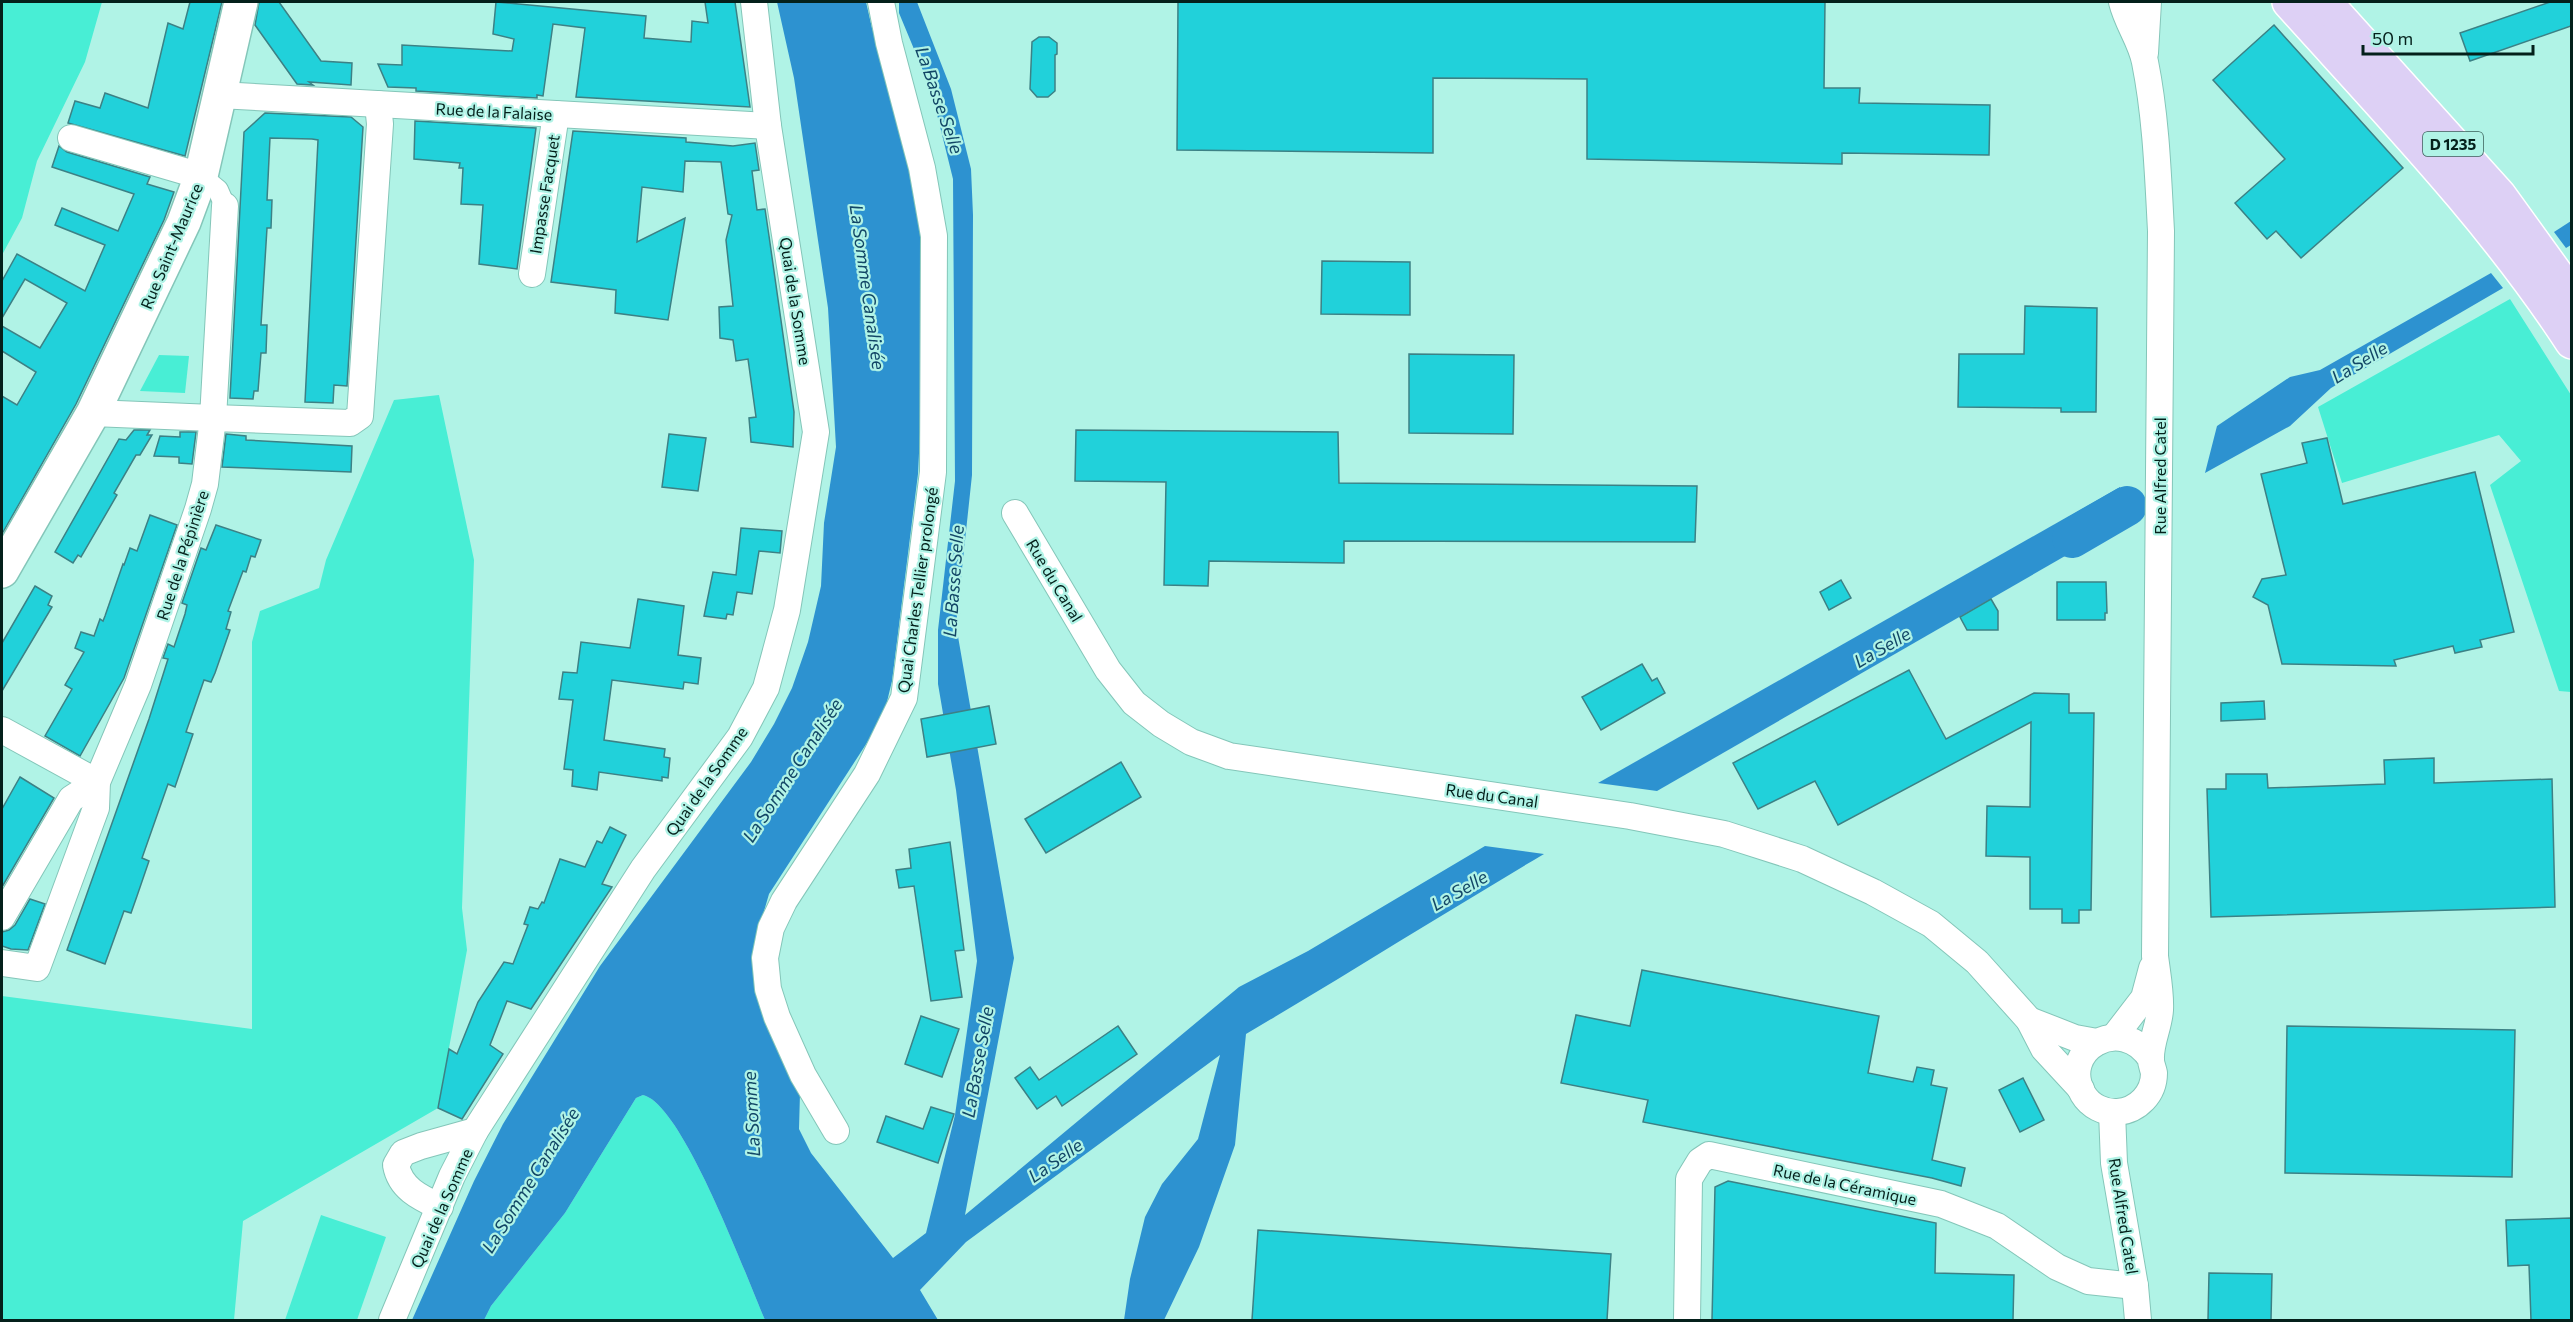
<svg xmlns="http://www.w3.org/2000/svg" width="2573" height="1322" font-family="Commissioner,sans-serif">
<style>
.green{fill:#48eed5}
.water{fill:#2d92d0}
.lines{fill:none;stroke-linecap:round;stroke-linejoin:round}
.river{stroke:#2d92d0;stroke-width:40}
.building{fill:#21d1da;stroke:#3c8185;stroke-width:1.5}
.pedestrian-casing{stroke:#84c6b9;stroke-width:22}
.minor-casing{stroke:#84c6b9;stroke-width:28}
.tertiary-casing{stroke:#84c6b9;stroke-width:36}
.primary-casing{stroke:#fff;stroke-width:36}
.pedestrian{stroke:#fff;stroke-width:20}
.minor{stroke:#fff;stroke-width:26}
.tertiary{stroke:#fff;stroke-width:33}
.primary{stroke:#ddd0f5;stroke-width:33}
.labels{text-anchor:middle;dominant-baseline:central;stroke-width:4.5;stroke-linejoin:round;paint-order:stroke}
.shield{fill:#b0f3e6;stroke:#385f58;stroke-width:1.5}
.shield-label{font-size:15px;font-weight:bold;fill:#04201b}
.street-label{font-size:16px;fill:#04201b;stroke:#b0f3e6}
.water-label{font-size:18px;font-style:italic;fill:#124666;stroke:#b0f3e6}
</style>
<rect width="100%" height="100%" fill="#b0f3e6"/>
<!-- green -->
<g class="green">
<polygon points="2,2 102,2 85,62 37,161 22,218 2,255"/>
<polygon points="2510,299 2571,395 2571,692 2559,691 2490,485 2521,461 2499,435 2342,483 2318,407"/>
<polygon points="159,355 189,356 185,393 140,391"/>
<polygon points="439,395 474,560 462,908 467,950 438,1108 243,1221 234,1320 2,1320 2,996 252,1029 252,642 260,611 319,588 326,560 394,400"/>
<path d="M643,1095C683,1104 747,1279 765,1320H484L491,1306L565,1213L636,1098Z"/>
<polygon points="321,1215 386,1237 357,1320 285,1320"/>
</g>
<!-- water -->
<g class="water">
<path d="M777,2H866L872,28L924,187V349L918,474L892,681L885,710L872,735L769,894L757,935V988L768,1028L800,1093L799,1129L811,1153L893,1258L926,1233L955,1115L977,961L956,790L938,684V630L955,481L953,179L931,90L899,13V2H917L951,89L971,169L973,215L972,475L956,625L1014,958L965,1215L1239,987L1308,951L1485,846L1544,854C1444,913 1346,975 1246,1034L1235,1145L1199,1247L1164,1320H1124L1130,1279L1145,1217L1162,1184L1198,1139L1220,1055L966,1242L920,1290L938,1320H765C747,1279 683,1104 643,1095L636,1098L565,1213L491,1306L484,1320H412L474,1181L503,1124L600,966L751,762L774,724L792,688L808,642L821,586L824,523L836,447L828,308L794,78Z"/>
<polygon points="2571,221 2571,245 2566,248 2554,232"/>
<polygon points="2491,273 2503,288 2331,388 2290,426 2205,473 2217,426 2290,377 2320,370"/>
<polygon points="2120,487 2119,525 1657,791 1598,783"/>
</g>
<g class="lines">
<!-- river -->
<polyline class="river" points="2072,538 2127,506"/>
</g>
<!-- building -->
<g class="building">
<polygon points="190,2 222,2 185,156 68,123 75,101 100,108 105,93 148,108 168,23 183,29"/>
<polygon points="259,2 279,2 321,61 352,63 351,85 309,82 313,85 297,84 255,25"/>
<polygon points="496,2 646,16 644,38 691,42 692,21 708,23 705,2 735,2 750,107 576,97 585,28 553,24 543,96 537,95 537,98 416,91 416,88 388,87 378,64 402,65 402,45 512,51 514,39 493,34"/>
<polygon points="1178,2 1825,2 1824,88 1860,88 1859,103 1990,105 1989,155 1842,153 1842,164 1587,159 1587,79 1433,78 1433,153 1177,150"/>
<polygon points="2550,2 2571,2 2571,26 2470,61 2460,33"/>
<polygon points="2274,25 2403,168 2301,258 2276,231 2267,239 2235,203 2285,159 2213,80"/>
<polygon points="1039,37 1049,37 1057,43 1057,54 1055,55 1055,91 1048,97 1037,97 1030,89 1032,42"/>
<polygon points="265,113 351,117 363,127 347,386 334,385 333,403 305,402 318,140 312,139 270,138 267,200 272,200 271,228 267,228 261,325 267,325 266,353 261,353 258,391 254,391 253,399 230,398 244,132"/>
<polygon points="415,121 536,128 517,269 479,264 483,205 461,204 463,168 459,168 460,163 414,159"/>
<polygon points="573,131 686,138 686,142 733,146 755,143 759,170 752,171 757,210 765,209 769,236 794,412 793,447 751,442 749,418 756,417 748,359 736,361 733,340 720,338 719,307 733,306 726,240 732,215 728,214 721,162 685,161 683,192 642,187 637,242 685,218 668,320 615,313 616,290 551,282"/>
<polygon points="59,146 67,152 150,177 147,184 174,192 164,220 76,404 2,534 2,396 17,405 36,372 2,351 2,326 40,348 67,303 25,279 2,318 2,281 17,254 85,291 105,245 55,225 62,208 118,231 134,194 52,167"/>
<polygon points="1322,261 1410,262 1410,315 1321,314"/>
<polygon points="2025,306 2097,308 2096,412 2061,412 2061,408 1958,407 1959,354 2024,354"/>
<polygon points="1409,354 1514,355 1513,434 1409,433"/>
<polygon points="134,430 150,430 147,435 152,435 140,455 136,455 114,493 117,495 81,557 78,555 73,563 55,552 119,439 126,440"/>
<polygon points="1076,430 1338,432 1339,483 1697,486 1695,542 1344,541 1344,563 1209,561 1208,586 1164,585 1166,482 1075,481"/>
<polygon points="180,432 196,432 192,464 179,463 179,457 154,456 160,436 180,437"/>
<polygon points="226,434 246,436 246,440 352,446 351,472 222,467"/>
<polygon points="669,434 706,438 698,491 662,487"/>
<polygon points="2327,438 2343,504 2475,472 2514,632 2480,640 2482,647 2455,653 2453,646 2394,660 2396,666 2282,664 2268,605 2253,597 2262,579 2286,575 2261,474 2307,463 2302,443"/>
<polygon points="150,515 177,525 124,678 80,756 45,736 72,689 65,685 84,652 75,648 81,632 94,636 100,619 103,621 105,616 123,564 124,565 130,548 137,551"/>
<polygon points="216,525 261,540 255,557 251,556 246,572 243,571 228,611 231,612 226,629 230,630 215,673 211,682 204,680 186,732 193,734 175,787 168,784 142,858 149,861 137,896 131,913 124,911 105,964 67,950 149,719 168,659 163,658 168,644 174,647 185,614 187,605 182,603 201,548 206,550"/>
<polygon points="741,528 782,531 780,553 759,551 752,594 737,592 733,615 727,614 726,619 704,616 713,572 736,575"/>
<polygon points="1841,580 1851,598 1829,610 1820,592"/>
<polygon points="2057,582 2106,582 2107,613 2105,613 2105,620 2057,620"/>
<polygon points="35,586 52,596 48,605 52,607 2,691 2,643"/>
<polygon points="638,599 684,606 678,655 701,658 698,684 684,682 683,689 612,680 604,740 665,749 664,757 670,758 668,778 662,777 662,781 599,772 597,790 572,786 573,770 564,769 573,700 559,699 563,672 577,673 581,642 630,648"/>
<polygon points="1991,599 1998,611 1998,630 1967,630 1960,617"/>
<polygon points="1642,664 1652,681 1657,678 1665,693 1601,730 1582,697"/>
<polygon points="1909,670 1946,739 2034,693 2069,694 2069,713 2094,713 2091,910 2079,910 2079,923 2062,923 2062,909 2030,909 2030,857 1986,856 1987,806 2030,807 2031,722 1838,825 1815,781 1758,809 1733,763"/>
<polygon points="2264,701 2265,719 2221,721 2221,703"/>
<polygon points="989,706 996,744 927,757 921,719"/>
<polygon points="2434,758 2434,783 2552,779 2555,907 2211,917 2207,789 2226,789 2226,774 2267,774 2268,788 2385,784 2384,760"/>
<polygon points="1121,762 1141,797 1046,853 1025,819"/>
<polygon points="20,777 54,798 2,887 2,809"/>
<polygon points="610,827 626,835 602,884 612,887 531,1009 507,1001 490,1045 503,1054 462,1119 438,1108 449,1049 457,1054 478,1002 504,962 513,964 528,925 524,924 530,907 538,909 542,902 544,903 560,859 585,867 597,841 602,843"/>
<polygon points="950,842 964,950 955,951 962,997 931,1001 914,886 899,888 896,870 911,868 909,849"/>
<polygon points="30,899 45,904 28,950 11,949 2,946 2,932 9,930 15,925"/>
<polygon points="1642,970 1879,1016 1868,1073 1913,1082 1917,1067 1934,1070 1931,1085 1947,1088 1932,1160 1965,1168 1961,1186 1932,1178 1643,1122 1648,1100 1561,1083 1576,1015 1630,1026"/>
<polygon points="921,1016 959,1029 942,1077 905,1064"/>
<polygon points="1118,1026 1137,1054 1062,1106 1056,1096 1037,1109 1015,1078 1030,1067 1039,1080"/>
<polygon points="2287,1026 2515,1030 2512,1177 2285,1173"/>
<polygon points="2023,1078 2044,1120 2020,1132 1999,1090"/>
<polygon points="931,1107 954,1114 938,1163 877,1142 886,1116 923,1129"/>
<polygon points="1728,1181 1936,1223 1935,1273 2014,1275 2013,1320 1712,1320 1715,1187"/>
<polygon points="2571,1218 2571,1320 2531,1320 2529,1265 2508,1266 2506,1220"/>
<polygon points="1258,1230 1611,1254 1607,1320 1252,1320"/>
<polygon points="2209,1273 2272,1274 2271,1320 2208,1320"/>
</g>
<g class="lines">
<defs>
<polyline id="pedestrian" points="201,176 218,190 225,206"/>
<g id="minor">
<path d="M2122,2C2127,23 2141,41 2145,62C2156,117 2158,175 2161,231L2155,956C2157,973 2161,993 2160,1010C2159,1027 2150,1043 2151,1060C2151,1064 2153,1068 2154,1073C2154,1094 2138,1110 2118,1112C2104,1113 2090,1106 2083,1094C2058,1051 2121,1012 2151,1059"/>
<polyline points="2145,53 2148,2"/>
<polyline points="219,95 768,126"/>
<polyline points="71,138 201,176"/>
<polyline points="532,274 556,114"/>
<polyline points="93,413 213,418 225,206"/>
<polyline points="1015,513 1108,670 1134,703 1161,724 1191,742 1229,756 1630,816 1724,834 1802,859 1873,892 1931,924 1977,962 2029,1020 2044,1049 2081,1089"/>
<polyline points="2,730 97,782 71,799 2,917"/>
<polyline points="2,963 37,968 96,808 97,782 138,685 198,509 205,484 213,418 350,423 360,416 380,124 378,104"/>
<polyline points="2029,1020 2075,1038 2097,1042"/>
<polyline points="2114,1037 2144,998 2152,968"/>
<polyline points="2112,1112 2114,1163 2135,1286 2138,1320"/>
<polyline points="836,1131 803,1075 777,1017 768,989 765,958 771,928 784,901 867,774 904,698 933,472 934,236 922,168 889,43 881,2"/>
<path d="M440,1207C419,1197 400,1188 396,1165L403,1153L421,1146L475,1131"/>
<polyline points="392,1320 452,1176 475,1131 643,869 740,737 766,688 787,610 816,432 768,126 754,2"/>
<polyline points="1687,1320 1689,1179 1700,1161 1709,1155 1941,1204 1997,1226 2057,1267 2088,1281 2135,1286"/>
</g>
<polyline id="tertiary" points="2,571 93,413 184,222 201,176 241,2"/>
<g id="primary">
<path d="M2289,2C2387,111 2492,219 2572,342"/>
<polyline points="2325,2 2499,195 2572,296"/>
</g>
</defs>
<!-- pedestrian casing -->
<use href="#pedestrian" class="pedestrian-casing"/>
<!-- minor casing -->
<use href="#minor" class="minor-casing"/>
<!-- tertiary casing -->
<use href="#tertiary" class="tertiary-casing"/>
<!-- primary casing -->
<use href="#primary" class="primary-casing"/>
<!-- pedestrian -->
<use href="#pedestrian" class="pedestrian"/>
<!-- minor -->
<use href="#minor" class="minor"/>
<!-- tertiary -->
<use href="#tertiary" class="tertiary"/>
<!-- primary -->
<use href="#primary" class="primary"/>
</g>
<g class="labels">
<!-- shield labels -->
<rect class="shield" x="2423" y="132" width="60" height="24" rx="4.5"/>
<g class="shield-label">
<text x="2453" y="144">D 1235</text>
</g>
<!-- street labels -->
<g class="street-label">
<text transform="translate(494 111) rotate(3)">Rue de la Falaise</text>
<text transform="translate(544 194) rotate(-81)">Impasse Facquet</text>
<text transform="translate(171 246) rotate(-67)">Rue Saint-Maurice</text>
<text transform="translate(796 301) rotate(81)">Quai de la Somme</text>
<text transform="translate(2159 476) rotate(-90)">Rue Alfred Catel</text>
<text transform="translate(182 555) rotate(-72)">Rue de la Pépinière</text>
<text transform="translate(1055 580) rotate(59)">Rue du Canal</text>
<text transform="translate(917 590) rotate(-82)">Quai Charles Tellier prolongé</text>
<text transform="translate(706 781) rotate(-55)">Quai de la Somme</text>
<text transform="translate(1492 795) rotate(8)">Rue du Canal</text>
<text transform="translate(1845 1184) rotate(12)">Rue de la Céramique</text>
<text transform="translate(441 1208) rotate(-66)">Quai de la Somme</text>
<text transform="translate(2124 1216) rotate(81)">Rue Alfred Catel</text>
</g>
<!-- water labels -->
<g class="water-label">
<text transform="translate(940 100) rotate(71)">La Basse Selle</text>
<text transform="translate(868 287) rotate(82)">La Somme Canalisée</text>
<text transform="translate(2359 362) rotate(-32)">La Selle</text>
<text transform="translate(953 581) rotate(-86)">La Basse Selle</text>
<text transform="translate(1882 647) rotate(-30)">La Selle</text>
<text transform="translate(792 770) rotate(-57)">La Somme Canalisée</text>
<text transform="translate(1459 890) rotate(-30)">La Selle</text>
<text transform="translate(977 1062) rotate(-80)">La Basse Selle</text>
<text transform="translate(751 1114) rotate(-93)">La Somme</text>
<text transform="translate(1055 1160) rotate(-35)">La Selle</text>
<text transform="translate(530 1180) rotate(-58)">La Somme Canalisée</text>
</g>
</g>
<!-- border -->
<rect width="2573" height="1322" fill="none" stroke="#04201b" stroke-width="6"/>
<!-- scale -->
<path d="M2363 45v9h170v-9" fill="none" stroke="#04201b" stroke-width="3"/>
<text x="2372" y="45" font-size="18" fill="#04201b" stroke="#b0f3e6" stroke-width="4.5" paint-order="stroke">50 m</text>
</svg>
